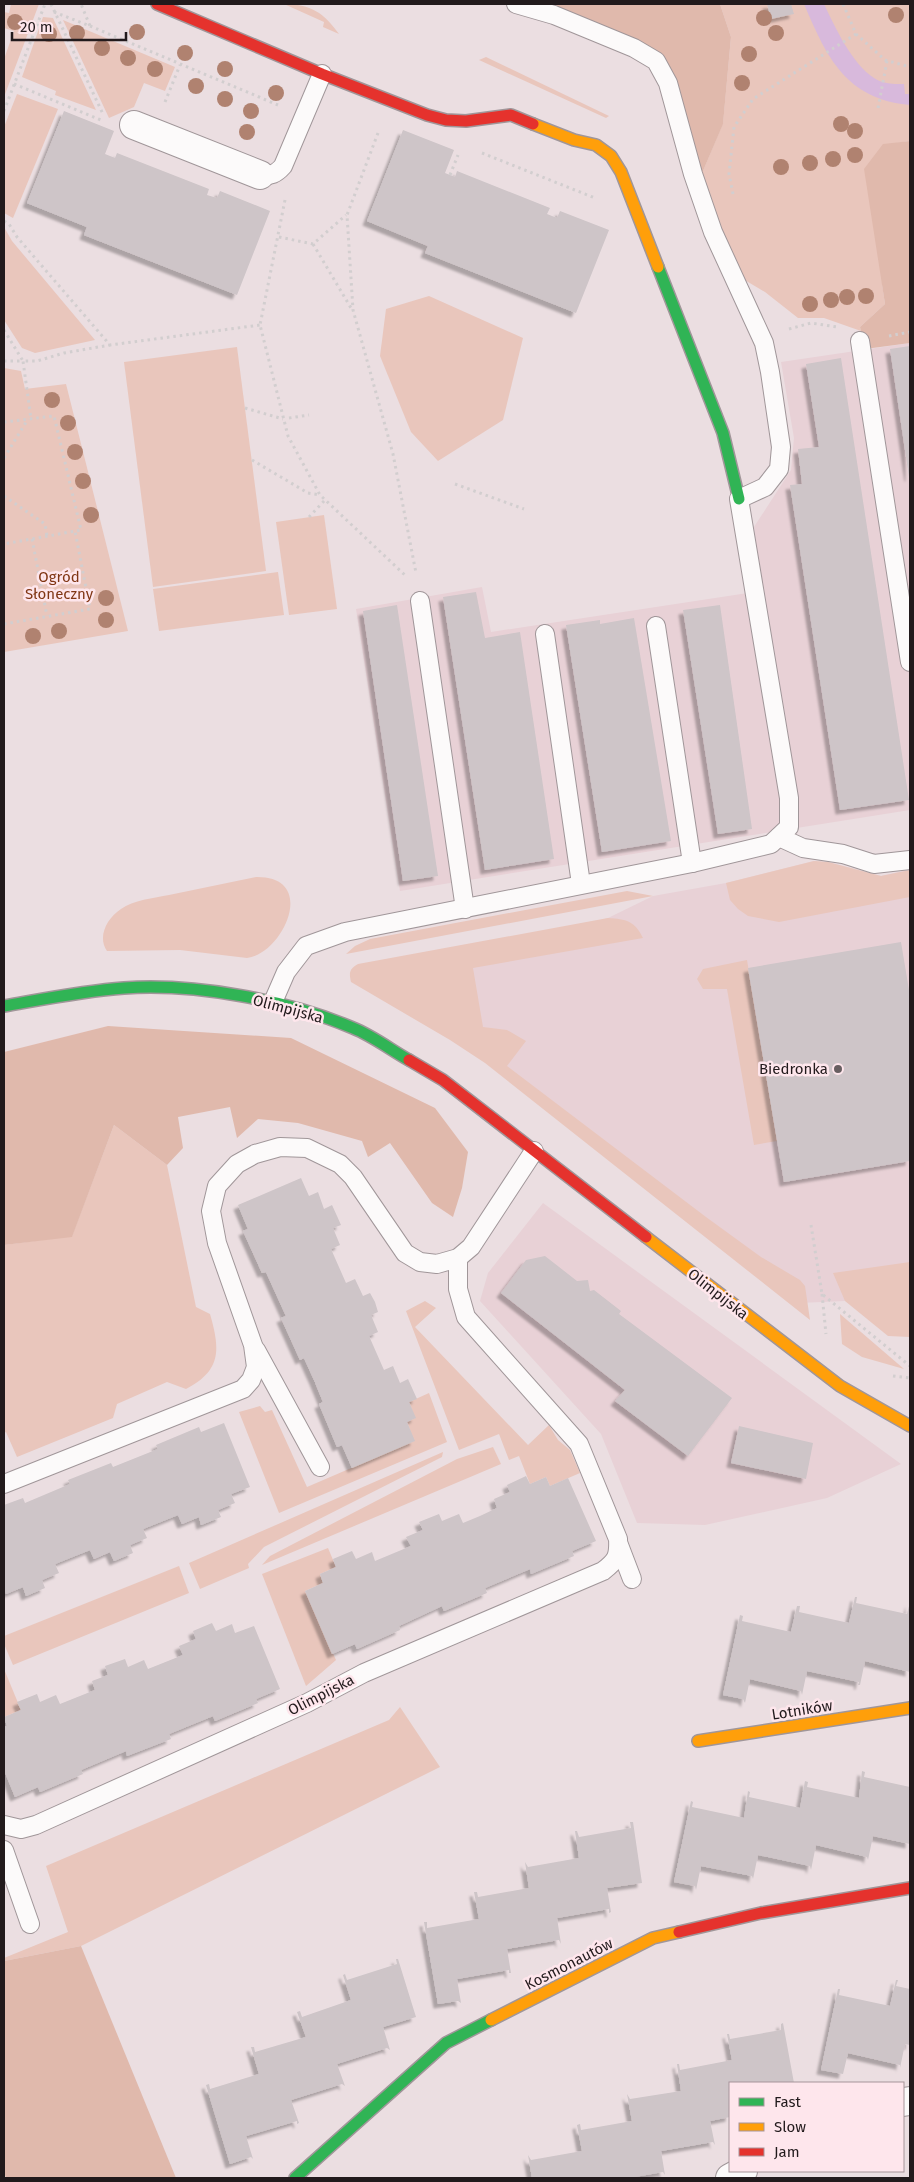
<svg xmlns="http://www.w3.org/2000/svg" width="914" height="2182" font-family="'Fira Sans',sans-serif">
<style>
.built{fill:#e8d1d6}
.green{fill:#e9c6bc}
.forest{fill:#e0b9ac}
.water{fill:#d8b9dc}
.building{fill:#cec5c8;filter:url(#shadow)}
.lines{fill:none;stroke-linecap:round;stroke-linejoin:round}
.lane-casing{stroke:#a09699;stroke-width:20}
.street-casing{stroke:#a09699;stroke-width:30}
.fast-casing{stroke:#a09699;stroke-width:14}
.slow-casing{stroke:#a09699;stroke-width:14}
.jam-casing{stroke:#a09699;stroke-width:14}
.path{stroke:#d2cecf;stroke-width:3;stroke-dasharray:2.5 4;stroke-linecap:butt}
.lane{stroke:#fcfafa;stroke-width:18}
.street{stroke:#fcfafa;stroke-width:28}
.fast{stroke:#30b455;stroke-width:11}
.slow{stroke:#ff9f0a;stroke-width:11}
.jam{stroke:#e5322d;stroke-width:11}
.tree{fill:#b08270}
.poi-dot{fill:#685f61;stroke:#fee6ec;stroke-width:2}
.labels{text-anchor:middle;dominant-baseline:central;stroke-width:5;stroke-linejoin:round;paint-order:stroke}
.park-label{font-size:15px;fill:#803614;stroke:#fee6ec}
.street-label{font-size:15px;fill:#221a1c;stroke:#fee6ec}
.poi-label{font-size:15px;fill:#221a1c;stroke:#fee6ec;text-anchor:end}
</style>
<defs>
<filter id="shadow"><feDropShadow dx="-4.5" dy="4.5" stdDeviation="1" flood-color="#0004"/></filter>
</defs>
<rect width="100%" height="100%" fill="#ebdee1"/>
<!-- built -->
<g class="built">
<polygon points="910,343 910,810 400,891 356,609 482,587 491,632 761,591 754,527 791,470 794,438 781,362"/>
<polygon points="814,861 828,862 881,876 907,870 910,877 910,1284 845,1301 799,1303 458,1033 432,964 608,918 653,896 726,883"/>
<polygon points="543,1203 901,1464 827,1498 705,1525 637,1523 601,1434 480,1301 488,1273"/>
</g>
<!-- green -->
<g class="green">
<polygon points="11,4 39,4 4,97 4,59 14,31 4,28 4,12 9,13"/>
<path d="M284,4C311,4 324,13 339,34L323,27L324,22Z"/>
<polygon points="720,4 910,4 910,141 883,145 882,284 885,304 860,327 861,331 824,318 798,318 765,292 738,276 700,178 723,123 731,37"/>
<polygon points="43,17 53,18 96,110 55,95 56,91 22,77"/>
<polygon points="63,20 175,67 165,91 144,83 134,107 109,118"/>
<polygon points="486,57 609,116 606,118 479,60"/>
<polygon points="17,94 58,109 13,218 4,213 4,127"/>
<polygon points="4,227 12,241 95,340 35,353 22,348 4,320"/>
<polygon points="429,296 523,338 503,420 438,461 411,432 380,356 386,309"/>
<polygon points="237,347 266,571 153,587 124,362"/>
<polygon points="4,368 21,371 25,389 66,384 128,631 4,652"/>
<polygon points="324,515 337,609 289,615 276,522"/>
<polygon points="278,572 284,615 159,631 153,589"/>
<polygon points="814,861 828,862 881,876 910,870 910,897 779,922 748,916 738,909 730,900 726,883"/>
<path d="M256,877C319,876 283,954 247,958L180,950L107,951C97,937 107,918 121,909C133,900 154,898 169,895C198,889 227,883 256,877Z"/>
<polygon points="627,891 653,896 346,954 355,946 370,939"/>
<path d="M608,918C626,919 635,921 643,938L473,968L483,1027L507,1030L526,1041L507,1066L706,1217L761,1257L800,1280L805,1286L810,1320L485,1063L450,1040L351,982C349,973 349,969 358,964Z"/>
<polygon points="747,960 777,1141 754,1145 727,989 703,989 697,979 703,969"/>
<path d="M114,1125L167,1165L196,1307L210,1314C220,1349 222,1370 186,1389L167,1382L117,1404L113,1418L17,1457L6,1432L4,1433V1245L72,1236Z"/>
<polygon points="910,1262 910,1337 888,1336 845,1301 833,1273"/>
<polygon points="425,1301 436,1308 415,1327 528,1445 549,1425 558,1440 570,1450 580,1473 550,1486 546,1477 530,1484 519,1456 509,1460 499,1434 459,1450 406,1311"/>
<polygon points="840,1314 904,1369 862,1357 842,1344"/>
<polygon points="429,1393 447,1442 279,1513 239,1412 260,1406 265,1412 272,1410 307,1487 414,1441 407,1422 415,1418 409,1402"/>
<polygon points="493,1447 501,1464 262,1565 270,1556 457,1459"/>
<polygon points="443,1452 442,1457 264,1547 248,1564 249,1568 200,1589 189,1563"/>
<polygon points="328,1548 336,1567 320,1574 323,1583 305,1591 336,1660 306,1686 262,1574"/>
<polygon points="179,1566 189,1593 13,1665 4,1644 4,1636"/>
<polygon points="4,1669 21,1710 4,1717"/>
<polygon points="400,1707 440,1767 81,1946 4,1961 4,1958 68,1932 46,1866 389,1720"/>
</g>
<!-- forest -->
<g class="forest">
<polygon points="540,4 720,4 731,37 723,124 700,178 656,61"/>
<polygon points="910,141 910,343 865,349 860,327 885,304 864,169 883,144"/>
<polygon points="108,1026 291,1038 435,1108 468,1152 462,1188 453,1217 432,1203 390,1143 368,1157 362,1141 298,1123 258,1119 237,1138 230,1107 178,1117 183,1148 167,1165 114,1125 72,1237 4,1245 4,1052"/>
<polygon points="81,1946 176,2178 6,2178 4,2172 4,1961"/>
</g>
<!-- water -->
<path class="water" d="M804,4H824C835,27 852,64 874,78C883,84 893,84 904,84L905,94H910V105C846,99 827,58 804,4Z"/>
<!-- building -->
<g class="building">
<polygon points="767,4 791,4 794,14 771,19"/>
<polygon points="64,111 114,131 105,154 115,158 117,153 209,189 207,195 217,198 220,191 270,211 237,295 84,235 87,227 27,203"/>
<polygon points="403,130 454,150 445,173 455,177 457,171 550,208 547,214 557,218 560,211 609,230 576,313 425,253 428,246 367,221"/>
<polygon points="910,346 910,477 909,477 890,349"/>
<polygon points="841,358 909,800 840,810 790,485 802,484 798,449 819,447 806,364"/>
<polygon points="476,592 485,638 520,632 554,859 485,870 443,597"/>
<polygon points="397,605 438,876 403,881 363,611"/>
<polygon points="720,605 752,829 718,834 683,610"/>
<polygon points="634,618 671,841 602,852 566,625 600,620 600,624"/>
<polygon points="901,942 910,996 910,1161 784,1182 748,968"/>
<polygon points="301,1178 309,1196 318,1192 324,1209 332,1205 337,1216 341,1225 333,1228 340,1245 331,1249 346,1283 355,1279 363,1296 370,1293 375,1302 378,1312 371,1315 378,1332 369,1336 384,1370 393,1366 400,1383 408,1379 417,1399 409,1402 416,1418 407,1422 415,1441 352,1468 342,1445 337,1447 319,1404 323,1402 314,1380 304,1358 300,1360 281,1318 286,1316 266,1272 262,1273 243,1231 248,1229 238,1205"/>
<polygon points="545,1256 577,1281 588,1280 590,1291 594,1290 621,1311 619,1314 732,1398 688,1456 615,1401 625,1390 501,1293 526,1260"/>
<polygon points="224,1423 250,1487 231,1494 235,1503 218,1510 221,1517 201,1525 199,1517 182,1524 178,1515 143,1529 147,1538 130,1545 133,1553 114,1561 110,1552 94,1559 90,1550 55,1564 59,1573 42,1580 45,1588 26,1596 23,1587 6,1594 4,1588 4,1505 23,1498 25,1503 70,1484 68,1480 111,1463 113,1467 158,1449 156,1445 199,1427 201,1432"/>
<polygon points="739,1426 813,1443 806,1479 731,1463"/>
<polygon points="526,1476 530,1484 546,1477 550,1486 568,1478 596,1541 572,1551 574,1556 531,1574 530,1569 485,1588 487,1593 444,1611 442,1606 399,1626 400,1630 357,1649 355,1644 332,1654 305,1591 323,1583 320,1574 336,1567 333,1559 352,1551 356,1559 372,1552 375,1561 411,1546 406,1537 423,1530 419,1522 439,1514 442,1521 459,1514 463,1523 480,1516 497,1508 494,1499 510,1492 507,1485"/>
<polygon points="855,1597 857,1597 856,1603 907,1614 910,1602 910,1672 865,1661 860,1685 858,1685 859,1682 807,1671 802,1695 801,1691 750,1679 745,1703 743,1699 723,1695 740,1615 743,1616 742,1621 791,1632 797,1606 800,1606 799,1612 849,1623"/>
<polygon points="212,1623 216,1631 232,1624 235,1633 254,1626 280,1689 256,1699 258,1703 215,1721 213,1716 169,1734 171,1739 127,1756 126,1751 81,1770 83,1774 40,1792 38,1787 15,1797 4,1770 4,1727 7,1726 4,1717 21,1710 17,1702 37,1694 40,1702 56,1695 60,1704 95,1690 92,1681 108,1675 105,1666 125,1659 128,1667 144,1660 148,1669 183,1655 179,1646 196,1639 193,1631"/>
<polygon points="862,1771 865,1772 864,1777 910,1787 910,1844 873,1836 868,1860 867,1857 816,1845 811,1870 810,1866 758,1855 753,1879 752,1876 701,1866 696,1890 695,1886 674,1882 691,1801 693,1802 692,1807 744,1818 748,1791 750,1792 749,1797 800,1808 805,1781 808,1782 807,1787 859,1798"/>
<polygon points="630,1822 633,1822 642,1883 607,1888 611,1912 609,1913 609,1909 557,1918 561,1944 559,1940 507,1949 511,1973 509,1973 509,1970 457,1979 461,2003 458,2001 438,2004 424,1922 427,1922 427,1928 479,1919 474,1892 477,1892 478,1897 529,1888 525,1862 528,1867 579,1858 575,1831 577,1831 579,1837 631,1828"/>
<polygon points="396,1959 398,1959 416,2017 383,2027 390,2050 387,2048 337,2064 345,2086 342,2084 291,2100 299,2123 297,2124 297,2121 246,2136 253,2159 251,2157 230,2164 206,2085 209,2084 210,2089 259,2074 251,2047 254,2047 255,2052 306,2037 297,2012 300,2011 302,2017 351,2000 343,1975 345,1974 347,1980 397,1964"/>
<polygon points="896,1980 898,1980 896,1986 910,1989 910,2045 905,2044 900,2068 900,2065 848,2053 843,2074 821,2070 838,1989 840,1989 839,1995 890,2006"/>
<polygon points="783,2023 794,2083 730,2083 730,2117 710,2121 715,2145 713,2142 661,2151 665,2175 663,2172 629,2178 532,2178 528,2155 531,2160 582,2151 577,2125 580,2124 581,2130 632,2121 627,2094 630,2099 681,2091 677,2064 679,2064 680,2070 732,2060 727,2034 729,2034 730,2039 781,2030 781,2024"/>
</g>
<g class="lines">
<defs>
<g id="lane">
<path d="M260,175C271,176 276,174 283,166L322,74"/>
<polyline points="860,341 910,662"/>
<polyline points="420,601 465,909"/>
<polyline points="656,626 692,863"/>
<polyline points="545,634 581,884"/>
<polyline points="779,837 803,848 843,854 874,864 910,860"/>
<polyline points="273,1002 286,972 306,946 345,932 692,863 771,844 789,827 789,798 739,499 765,487 779,469 781,447 770,372 764,343 713,232 693,174 668,83 656,61 634,48 554,15 516,4"/>
<polyline points="256,1350 320,1467"/>
<polyline points="4,1484 243,1389 251,1380 256,1367 253,1345 217,1243 211,1211 217,1186 237,1164 255,1154 280,1147 307,1148 340,1164 353,1177 405,1253 420,1262 437,1264 458,1258 471,1247 534,1151"/>
<polyline points="619,1545 632,1579"/>
<path d="M4,1825L21,1829L36,1825L307,1703L364,1673L603,1571C616,1561 619,1557 618,1539L579,1444L466,1317L458,1289V1258"/>
<polyline points="4,1850 30,1924"/>
</g>
<g id="street">
<polyline points="134,125 260,175"/>
<polyline points="903,2102 910,2101"/>
<polyline points="730,2178 743,2171"/>
</g>
<g id="fast">
<polyline points="658,267 723,433 739,499"/>
<path d="M4,1006C44,999 83,991 124,988C195,983 287,1000 353,1028C373,1036 391,1050 409,1060"/>
<polyline points="295,2178 446,2043 491,2020"/>
</g>
<g id="slow">
<polyline points="533,124 574,140 596,145 611,156 621,172 658,267"/>
<polyline points="646,1237 840,1386 910,1426"/>
<polyline points="698,1741 910,1708"/>
<polyline points="491,2020 653,1938 679,1932"/>
</g>
<g id="jam">
<polyline points="157,4 322,74 427,115 446,120 466,121 511,115 533,124"/>
<polyline points="409,1060 443,1080 646,1237"/>
<polyline points="679,1932 761,1913 910,1888"/>
</g>
</defs>
<!-- lane casing -->
<use href="#lane" class="lane-casing"/>
<!-- street casing -->
<use href="#street" class="street-casing"/>
<!-- fast casing -->
<use href="#fast" class="fast-casing"/>
<!-- slow casing -->
<use href="#slow" class="slow-casing"/>
<!-- jam casing -->
<use href="#jam" class="jam-casing"/>
<!-- path -->
<g class="path">
<polyline points="51,4 103,114"/>
<polyline points="843,4 856,34 885,60 910,67"/>
<polyline points="54,12 90,26 81,4"/>
<polyline points="90,26 278,105"/>
<polyline points="14,84 101,120"/>
<polyline points="165,102 180,65"/>
<polyline points="878,108 887,61"/>
<polyline points="4,111 45,4"/>
<polyline points="378,133 347,215 353,310 393,454 416,573"/>
<polyline points="482,153 595,198"/>
<polyline points="450,175 458,155"/>
<polyline points="733,194 729,174 734,127 753,99 856,34"/>
<polyline points="285,200 260,325 288,436 320,495 407,577"/>
<polyline points="4,221 9,224 17,237 110,345 260,325"/>
<polyline points="279,237 313,244 346,215"/>
<polyline points="313,244 351,308"/>
<polyline points="789,329 811,323 837,327"/>
<polyline points="4,330 23,361 37,361 64,353 110,345"/>
<polyline points="889,336 910,332"/>
<polyline points="4,361 23,361 31,419"/>
<polyline points="245,408 283,419"/>
<polyline points="289,418 309,415"/>
<polyline points="4,422 54,416 81,530 4,544"/>
<polyline points="4,458 28,419"/>
<polyline points="252,460 308,493 320,495"/>
<polyline points="455,484 524,509"/>
<polyline points="4,496 45,524 47,536"/>
<polyline points="309,517 325,500"/>
<polyline points="32,539 47,616"/>
<polyline points="4,624 90,609 75,531"/>
<polyline points="811,1225 822,1294 910,1366"/>
<polyline points="822,1294 826,1334"/>
<polyline points="893,1376 910,1378"/>
</g>
<!-- lane -->
<use href="#lane" class="lane"/>
<!-- street -->
<use href="#street" class="street"/>
<!-- fast -->
<use href="#fast" class="fast"/>
<!-- slow -->
<use href="#slow" class="slow"/>
<!-- jam -->
<use href="#jam" class="jam"/>
</g>
<!-- trees -->
<g class="tree">
<circle cx="896" cy="15" r="8"/>
<circle cx="764" cy="18" r="8"/>
<circle cx="15" cy="22" r="8"/>
<circle cx="137" cy="32" r="8"/>
<circle cx="77" cy="33" r="8"/>
<circle cx="776" cy="33" r="8"/>
<circle cx="49" cy="34" r="8"/>
<circle cx="102" cy="48" r="8"/>
<circle cx="185" cy="53" r="8"/>
<circle cx="749" cy="54" r="8"/>
<circle cx="128" cy="58" r="8"/>
<circle cx="155" cy="69" r="8"/>
<circle cx="225" cy="69" r="8"/>
<circle cx="742" cy="83" r="8"/>
<circle cx="196" cy="86" r="8"/>
<circle cx="276" cy="93" r="8"/>
<circle cx="225" cy="99" r="8"/>
<circle cx="251" cy="111" r="8"/>
<circle cx="841" cy="124" r="8"/>
<circle cx="855" cy="131" r="8"/>
<circle cx="247" cy="132" r="8"/>
<circle cx="855" cy="155" r="8"/>
<circle cx="833" cy="159" r="8"/>
<circle cx="810" cy="163" r="8"/>
<circle cx="781" cy="167" r="8"/>
<circle cx="866" cy="296" r="8"/>
<circle cx="847" cy="297" r="8"/>
<circle cx="831" cy="300" r="8"/>
<circle cx="810" cy="304" r="8"/>
<circle cx="52" cy="400" r="8"/>
<circle cx="68" cy="423" r="8"/>
<circle cx="75" cy="452" r="8"/>
<circle cx="83" cy="481" r="8"/>
<circle cx="91" cy="515" r="8"/>
<circle cx="106" cy="598" r="8"/>
<circle cx="106" cy="620" r="8"/>
<circle cx="59" cy="631" r="8"/>
<circle cx="33" cy="636" r="8"/>
</g>
<!-- markers -->
<circle class="poi-dot" cx="838" cy="1069" r="5"/>
<g class="labels">
<!-- park labels -->
<g class="park-label">
<text x="59" y="577">Ogród<tspan x="59" dy="17">Słoneczny</tspan></text>
</g>
<!-- street labels -->
<g class="street-label">
<text transform="translate(288 1009) rotate(15)">Olimpijska</text>
<text transform="translate(718 1294) rotate(38)">Olimpijska</text>
<text transform="translate(321 1695) rotate(-27)">Olimpijska</text>
<text transform="translate(802 1710) rotate(-9)">Lotników</text>
<text transform="translate(569 1964) rotate(-27)">Kosmonautów</text>
</g>
<!-- poi labels -->
<g class="poi-label">
<text x="828" y="1069">Biedronka</text>
</g>
</g>
<!-- border -->
<rect width="914" height="2182" fill="none" stroke="#221a1c" stroke-width="10"/>
<!-- legend -->
<rect x="729" y="2082" width="175" height="90" fill="#fee6ec" stroke="#a69499"/>
<rect x="739" y="2098" width="25" height="8" fill="#30b455" stroke="#a69499"/>
<text x="774" y="2107" font-size="15" fill="#221a1c">Fast</text>
<rect x="739" y="2123" width="25" height="8" fill="#ff9f0a" stroke="#a69499"/>
<text x="774" y="2132" font-size="15" fill="#221a1c">Slow</text>
<rect x="739" y="2148" width="25" height="8" fill="#e5322d" stroke="#a69499"/>
<text x="774" y="2157" font-size="15" fill="#221a1c">Jam</text>
<!-- scale -->
<path d="M12 32v8h114v-8" fill="none" stroke="#221a1c" stroke-width="2.5"/>
<text x="20" y="32" font-size="15" fill="#221a1c" stroke="#fee6ec" stroke-width="4" paint-order="stroke">20 m</text>
</svg>
